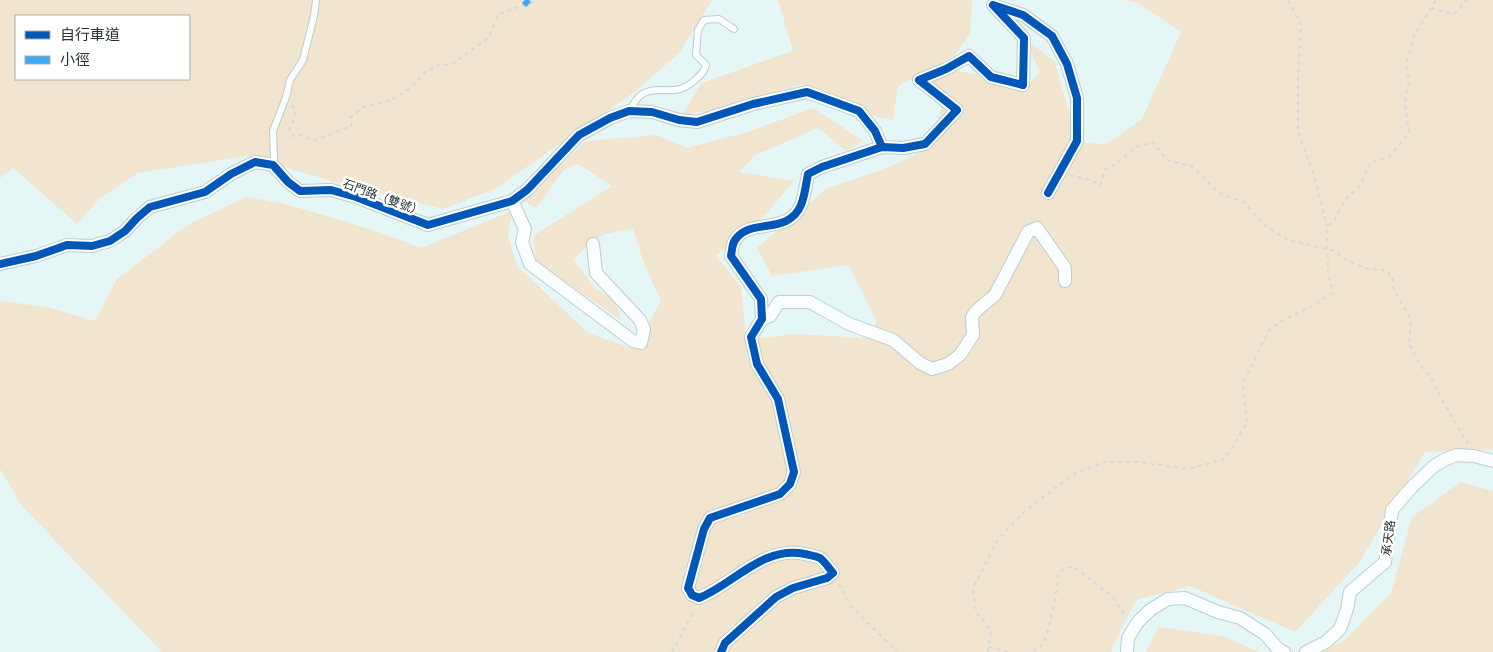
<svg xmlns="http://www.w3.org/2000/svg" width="1493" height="652" font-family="Montserrat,'Noto Sans TC',sans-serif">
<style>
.green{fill:#f1e5cf;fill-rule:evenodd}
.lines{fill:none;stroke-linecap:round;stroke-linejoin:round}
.service-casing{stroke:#becccd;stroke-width:8}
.minor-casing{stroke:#becccd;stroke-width:14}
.path{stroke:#d5dadb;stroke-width:2;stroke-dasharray:4 4;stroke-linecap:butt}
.service{stroke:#fbfefe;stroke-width:6}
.minor{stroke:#fbfefe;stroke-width:12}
.quiet{stroke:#3fa9f5;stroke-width:6;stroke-dasharray:12 6;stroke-linecap:butt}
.cycleway-casing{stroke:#fff;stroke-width:11}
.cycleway{stroke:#0057b8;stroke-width:8}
.labels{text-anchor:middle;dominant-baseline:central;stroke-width:5;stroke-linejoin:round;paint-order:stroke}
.street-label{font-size:12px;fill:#263233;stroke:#fff}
</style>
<rect width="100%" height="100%" fill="#e5f6f7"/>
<!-- green -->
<g class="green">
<path d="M0,0H712L680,52L636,91L495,189L443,209L352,187L247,156L138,173L99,199L77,224L13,168L0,178ZM16,16H189V79H16Z"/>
<polygon points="776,0 972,0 970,34 955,55 898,86 893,120 874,116 801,84 715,110 682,115 701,83 793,51 779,3"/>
<path d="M1124,0H1493V450L1425,452L1359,563L1295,632L1190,586L1136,600L1111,649L1112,652H162L22,506L0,469V301L47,307L95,321L117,279L189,224L246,197L282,203L376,231L421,248L512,211L508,236L517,266L588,333L634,349L661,301L643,261L633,229C601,234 594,234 574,261L596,289L613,298L622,321L536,261L533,236L612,186L578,164L564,170L536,208L524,201L585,141L657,135L687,148L744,133L814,108L863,141L846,151L818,128L755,155L739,172L794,181L769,211L716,256L741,287L746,340L794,334L866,338L877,322L849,265L772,276L757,248L826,189L889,167L931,147L943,102L919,80L946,69L991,77L1026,87L1040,72L1024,38L1055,62L1077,141L1105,145L1142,119L1181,32L1138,3Z"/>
<polygon points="1461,482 1493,491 1493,652 1322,652 1345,640 1391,593 1412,517"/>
<polygon points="1159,627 1222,636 1260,652 1146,652"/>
</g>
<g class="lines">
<defs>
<g id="service">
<path d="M629,111C633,105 637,96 644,93C663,84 674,99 695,80C701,75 704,72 706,65L696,55L698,30L704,20L719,19L734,29"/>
<polyline points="273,165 274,157 273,131 286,97 290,80 303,60 314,16 316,0"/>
</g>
<g id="minor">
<polyline points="512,201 525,229 522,242 530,264 633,341 641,343 644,329 640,320 596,273 593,244"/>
<polyline points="0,264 36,256 67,245 92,246 110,241 125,231 137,218 150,207 205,192 231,174 255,162 273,165 288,182 300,191 331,190 356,197 428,225 512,201 527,190 579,135 610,118 629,111 652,112 679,120 697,122 753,104 807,92 859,111 875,131 882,147"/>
<polyline points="762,319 770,316 779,302 810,302 849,324 893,340 920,363 932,369 948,364 960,355 973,335 972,317 976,311 995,295 1028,232 1037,228 1065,268 1065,281"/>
<path d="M721,652L725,643L776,597L793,588L827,578L833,573C829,568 825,562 820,558C816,556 809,555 805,554C763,545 734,584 699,598L692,595L688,588L704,529L710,518L780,494L790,484L794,472L778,399L757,364L751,337L762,319L761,299L731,256C732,251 732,244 735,240C750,217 788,236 801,205C805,195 806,184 808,174L822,167L882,147L903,148L925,144L957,110L919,80L946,69L969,56L991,77L1023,85L1024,38L993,5L1023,15L1052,36L1067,64L1077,98V141L1048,193"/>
<polyline points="1127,652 1128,638 1137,623 1150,610 1168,599 1185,598 1218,612 1240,618 1265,634 1278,649 1284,652"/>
<polyline points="1306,652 1326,642 1340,629 1347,609 1350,592 1385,562 1392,510 1412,487 1434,466 1446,459 1457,455 1474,456 1493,461"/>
</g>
</defs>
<!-- service casing -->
<use href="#service" class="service-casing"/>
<!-- minor casing -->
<use href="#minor" class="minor-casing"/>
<!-- path -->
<g class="path">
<polyline points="1288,0 1301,25 1298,77 1298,131 1317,185 1327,227"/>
<polyline points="1431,8 1454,14 1467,0"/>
<path d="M292,105C298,115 295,119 289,128L293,136L302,135L313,141L351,126V117L363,107L392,100L413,86L426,71L440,64L451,65L488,38L499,14L539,0"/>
<polyline points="1070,175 1090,180 1101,185 1104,170 1117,163 1136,147 1153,142 1167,160 1191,166 1220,193 1245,203 1263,224 1288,240 1335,251 1346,260 1368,269 1387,270 1393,280 1393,288 1411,319 1409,344 1419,363 1430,376 1441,398 1468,444"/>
<polyline points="839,584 852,607 897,652"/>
<polyline points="989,647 1008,652"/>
<polyline points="672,652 694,610"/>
<polyline points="988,652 991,630 976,612 973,588 998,539 1024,512 1052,490 1077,472 1106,462 1139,462 1188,469 1225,459 1247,423 1243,383 1269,330 1282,321 1316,304 1333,292 1328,273 1327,227 1335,219 1346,198 1359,188 1370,163 1390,156 1409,133 1405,102 1409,80 1406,65 1415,34 1436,0"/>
<path d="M1033,652C1036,650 1038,649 1040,647C1049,637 1058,589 1058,575L1064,568L1074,567L1112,596L1126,617"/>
</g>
<!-- service -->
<use href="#service" class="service"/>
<!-- minor -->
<use href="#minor" class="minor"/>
<!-- quiet -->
<polyline class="quiet" points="524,5 529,0"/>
<defs>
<g id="cycleway">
<polyline points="0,264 36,256 67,245 92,246 110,241 125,231 137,218 150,207 205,192 231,174 255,162 273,165 288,182 300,191 331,190 356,197 428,225 512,201 527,190 579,135 610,118 629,111 652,112 679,120 697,122 753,104 807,92 859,111 875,131 882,147"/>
<path d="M721,652L725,643L776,597L793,588L827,578L833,573C829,568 825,562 820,558C816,556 809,555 805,554C763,545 734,584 699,598L692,595L688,588L704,529L710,518L780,494L790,484L794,472L778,399L757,364L751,337L762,319L761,299L731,256C732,251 732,244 735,240C750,217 788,236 801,205C805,195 806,184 808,174L822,167L882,147L903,148L925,144L957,110L919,80L946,69L969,56L991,77L1023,85L1024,38L993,5L1023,15L1052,36L1067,64L1077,98V141L1048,193"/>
</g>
</defs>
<!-- cycleway casing -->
<use href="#cycleway" class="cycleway-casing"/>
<!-- cycleway -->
<use href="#cycleway" class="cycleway"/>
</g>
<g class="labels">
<!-- street labels -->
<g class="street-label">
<text transform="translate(383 197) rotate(20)">石門路（雙號）</text>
<text transform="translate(1388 538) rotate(-83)">承天路</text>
</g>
</g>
<!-- legend -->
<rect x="15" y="15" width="175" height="65" fill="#ffffff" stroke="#a8adad"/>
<rect x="25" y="31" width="25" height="8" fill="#0057b8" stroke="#a8adad"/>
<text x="60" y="40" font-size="15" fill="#263233">自行車道</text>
<rect x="25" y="56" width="25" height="8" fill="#3fa9f5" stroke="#a8adad"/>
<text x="60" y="65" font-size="15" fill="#263233">小徑</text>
</svg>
